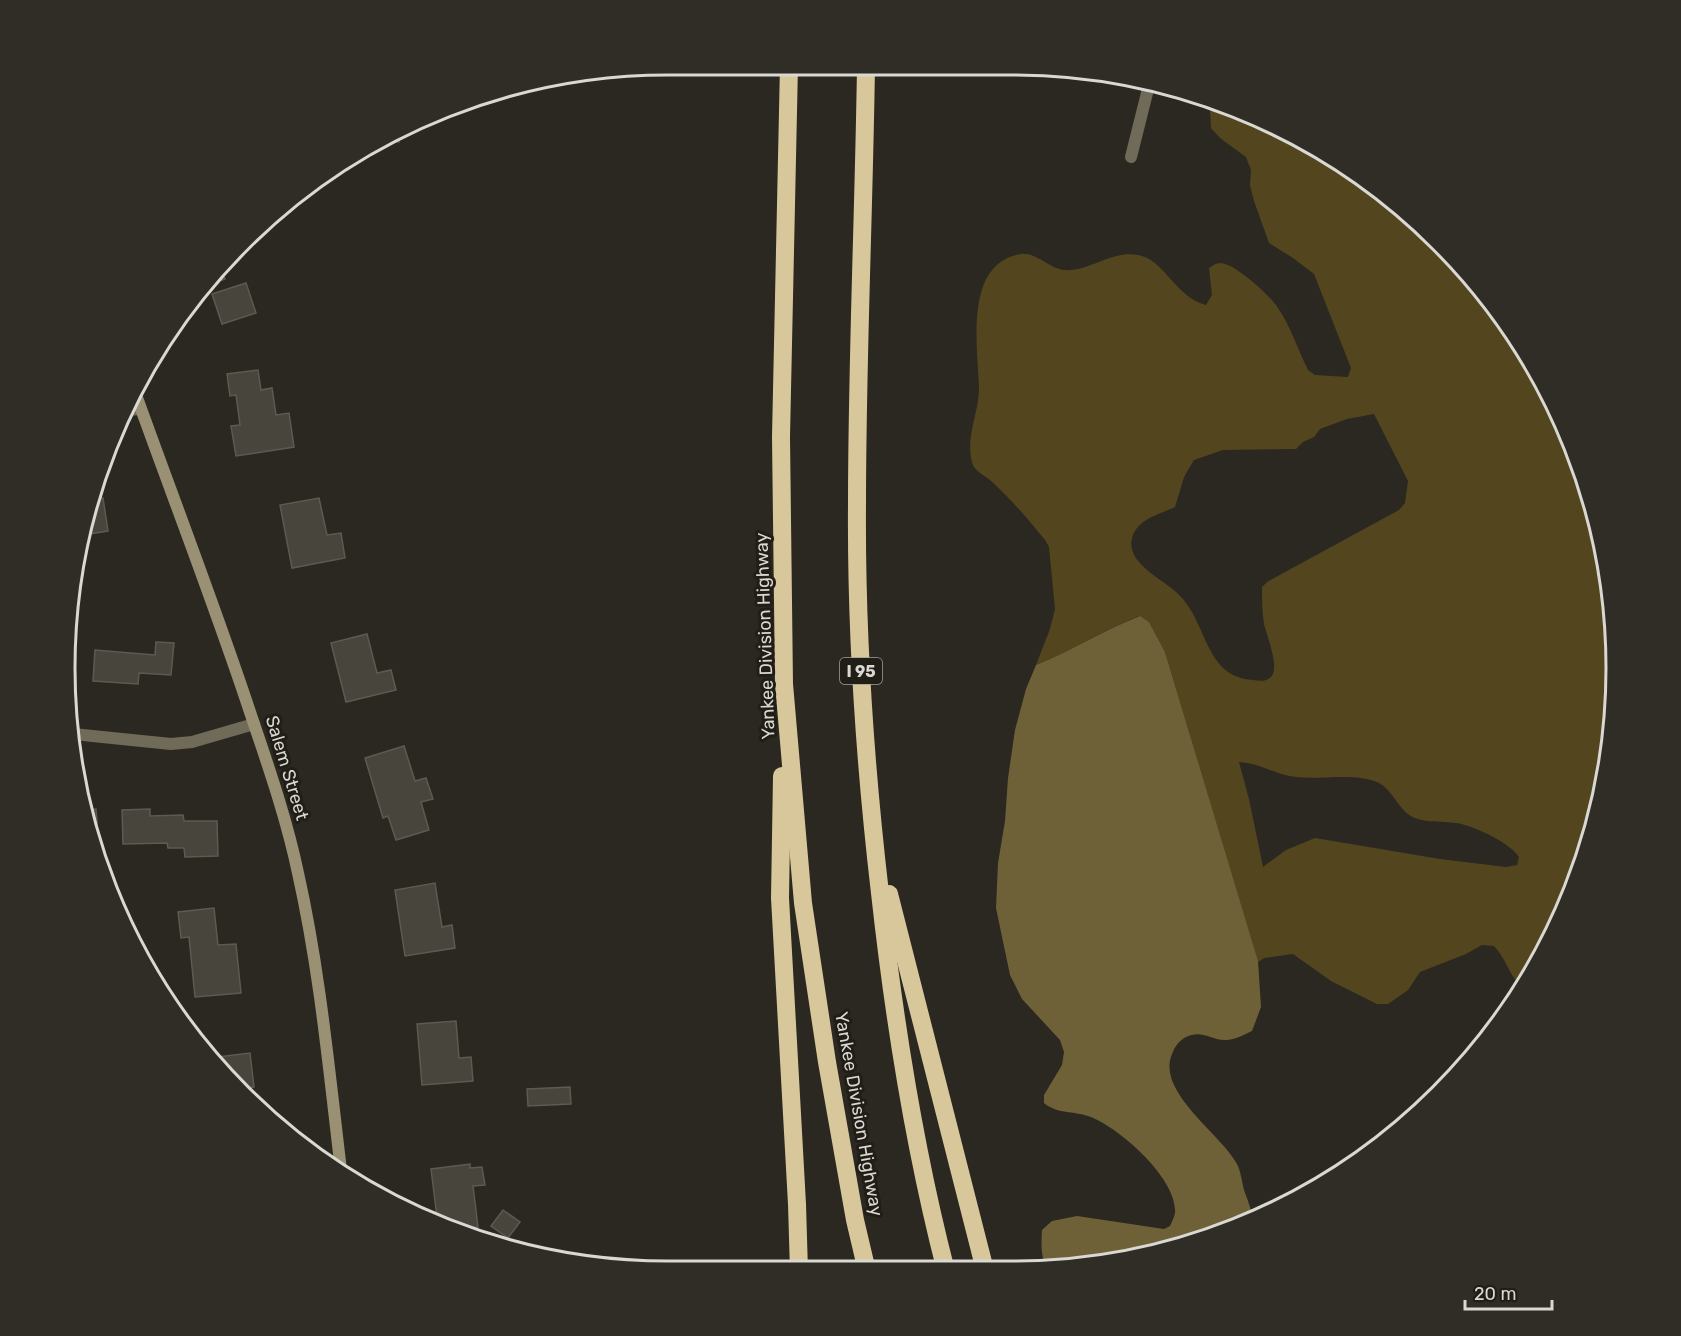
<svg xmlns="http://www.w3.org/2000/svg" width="1681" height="1336" font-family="Rubik,sans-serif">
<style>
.green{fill:#53461f;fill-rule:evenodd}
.water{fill:#6f6137}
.building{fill:#48453c;stroke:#5d5a51;stroke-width:1.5}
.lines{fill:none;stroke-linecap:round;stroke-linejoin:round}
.lane{stroke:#706a58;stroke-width:12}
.street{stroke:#706a58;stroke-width:12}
.secondary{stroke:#9a9073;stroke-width:12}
.highway{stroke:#d7c79a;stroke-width:18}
.labels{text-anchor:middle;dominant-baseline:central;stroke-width:6;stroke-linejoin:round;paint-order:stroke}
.shield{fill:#211e17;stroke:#a2a09a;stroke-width:1.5}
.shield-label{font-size:16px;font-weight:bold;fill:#d9d8d2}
.street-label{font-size:18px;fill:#d9d8d2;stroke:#211e17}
.rim{fill:none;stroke:#d9d8d2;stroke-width:3}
</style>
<rect width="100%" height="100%" fill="#2a2820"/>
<!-- green -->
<path class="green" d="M1210,110L1247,114L1315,146L1411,214L1467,270L1536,367L1585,474L1611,590L1615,708L1596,825L1554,935L1522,987C1509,976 1506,958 1494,946L1482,945L1466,954L1420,972L1408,990L1388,1004H1377L1331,981L1293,954L1264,958L1258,962L1165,652L1149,622L1139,616C1104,630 1071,651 1036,665L1050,629L1055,609L1049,547L1045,540C1028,519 1010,498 990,480C985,476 975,471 973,465C964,439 979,414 979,388C978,348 963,263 1021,254C1036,252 1049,268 1063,270C1090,272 1111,250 1138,255C1164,259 1176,298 1206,305L1212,295L1209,268C1213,266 1215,263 1221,263C1235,264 1270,295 1278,308C1291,327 1298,350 1308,370L1315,375L1348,377L1351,368L1314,274L1293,258L1269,243L1254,201L1250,185L1251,170L1246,157L1220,138L1211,128ZM1374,414L1408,481L1405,503L1399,510L1267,582L1262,587C1262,599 1262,612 1264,624C1267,637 1280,667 1271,677C1266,682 1259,681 1253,680C1206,677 1208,627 1182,598C1168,581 1125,565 1132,538C1138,518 1159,515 1175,507L1184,477L1194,460L1223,450L1296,449L1303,442L1314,437L1320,429L1347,419ZM1239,762C1259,763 1277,775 1296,777C1321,780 1356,772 1379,783C1394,791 1399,812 1415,818C1427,823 1443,821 1456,823C1473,825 1510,843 1519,857L1517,865L1506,867L1440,859L1315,838L1286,850L1263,867L1249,799Z"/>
<!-- water -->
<path class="water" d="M1140,616L1149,622L1165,652L1258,961L1261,1007L1252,1031C1245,1034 1235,1040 1226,1040C1213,1041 1202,1029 1186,1037C1179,1041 1175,1046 1172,1054C1156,1092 1220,1133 1237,1164C1241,1172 1242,1182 1244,1190C1247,1199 1251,1207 1252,1217L1170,1251L1047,1270C1041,1256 1041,1245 1042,1230L1052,1221L1077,1216L1164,1229L1170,1226C1172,1222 1174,1217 1175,1213C1178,1179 1118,1126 1088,1116C1074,1111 1057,1114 1044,1103V1095L1062,1065L1064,1052L1060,1040L1022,999L1010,975L996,908L998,863L1005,821L1008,778L1015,730L1026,689L1036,665C1071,651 1104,630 1140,616Z"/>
<!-- building -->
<g class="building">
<polygon points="399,132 399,142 380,141 380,140"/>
<polygon points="221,267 225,279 208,285"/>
<polygon points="246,283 256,313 222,324 212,294"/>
<polygon points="258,370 261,390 272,388 276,415 289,413 294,447 236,456 231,426 240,425 236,395 230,396 227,374"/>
<polygon points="103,498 108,531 82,535 85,511 90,500"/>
<polygon points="319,498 327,535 341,533 345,558 292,568 280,505"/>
<polygon points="367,634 377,673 391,670 396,690 346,702 331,643"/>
<polygon points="156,642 174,643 171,675 139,673 138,684 93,681 95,650 155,655"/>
<polygon points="404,746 415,781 426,778 433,799 421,802 429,830 396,840 388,816 383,818 365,758"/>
<polygon points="96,809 99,847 95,847 85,824 83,810"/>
<polygon points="150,809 150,816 183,815 184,821 217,821 218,856 185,857 184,848 168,848 167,843 123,844 122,810"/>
<polygon points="435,883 442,927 452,925 455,948 405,956 395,890"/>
<polygon points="214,908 218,945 236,944 241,993 195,997 189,937 181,938 178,912"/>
<polygon points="456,1021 459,1058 471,1057 473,1081 422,1085 417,1024"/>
<polygon points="250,1053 254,1087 246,1088 247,1097 214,1066 208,1058"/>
<polygon points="570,1087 571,1104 528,1106 527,1089"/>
<polygon points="470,1164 470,1168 482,1167 485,1185 473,1186 478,1227 452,1230 438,1226 431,1169"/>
<polygon points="503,1210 520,1222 508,1238 491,1226"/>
</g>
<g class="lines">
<!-- lane -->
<g class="lane">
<polyline points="1131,157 1149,85"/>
<polyline points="127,410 140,409"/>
</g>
<!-- street -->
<polyline class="street" points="73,734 171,744 192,742 254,724"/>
<!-- secondary -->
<path class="secondary" d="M135,392C172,495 211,596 246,700C265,757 286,815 298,873C320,971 329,1071 341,1170"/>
<!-- highway -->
<g class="highway">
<polyline points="789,65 781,437 784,684 803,903 827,1062 855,1220 867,1271"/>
<path d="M866,65C864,211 857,358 857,504C856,634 865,764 880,893C894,1020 914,1147 946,1271"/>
<polyline points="782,776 780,898 797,1204 799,1271"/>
<polyline points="889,894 985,1270"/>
</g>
</g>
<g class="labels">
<!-- shield labels -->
<rect class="shield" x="840" y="658" width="42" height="26" rx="4.5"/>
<g class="shield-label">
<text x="861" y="671">I 95</text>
</g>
<!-- street labels -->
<g class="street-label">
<text transform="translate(765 636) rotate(-92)">Yankee Division Highway</text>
<text transform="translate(287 768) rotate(73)">Salem Street</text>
<text transform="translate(859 1114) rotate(80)">Yankee Division Highway</text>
</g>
</g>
<!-- crop -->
<path d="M0 0H1681V1336H0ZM668 75H1013A593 593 0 0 1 1606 668V668A593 593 0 0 1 1013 1261H668A593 593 0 0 1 75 668V668A593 593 0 0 1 668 75Z" fill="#302d26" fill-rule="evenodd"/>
<path class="rim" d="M668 75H1013A593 593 0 0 1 1606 668V668A593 593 0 0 1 1013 1261H668A593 593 0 0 1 75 668V668A593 593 0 0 1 668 75Z"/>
<!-- scale -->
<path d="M1465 1300v9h87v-9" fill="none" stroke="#d9d8d2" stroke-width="3"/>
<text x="1474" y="1300" font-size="18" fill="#d9d8d2" stroke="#211e17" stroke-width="4.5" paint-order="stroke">20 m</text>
</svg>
